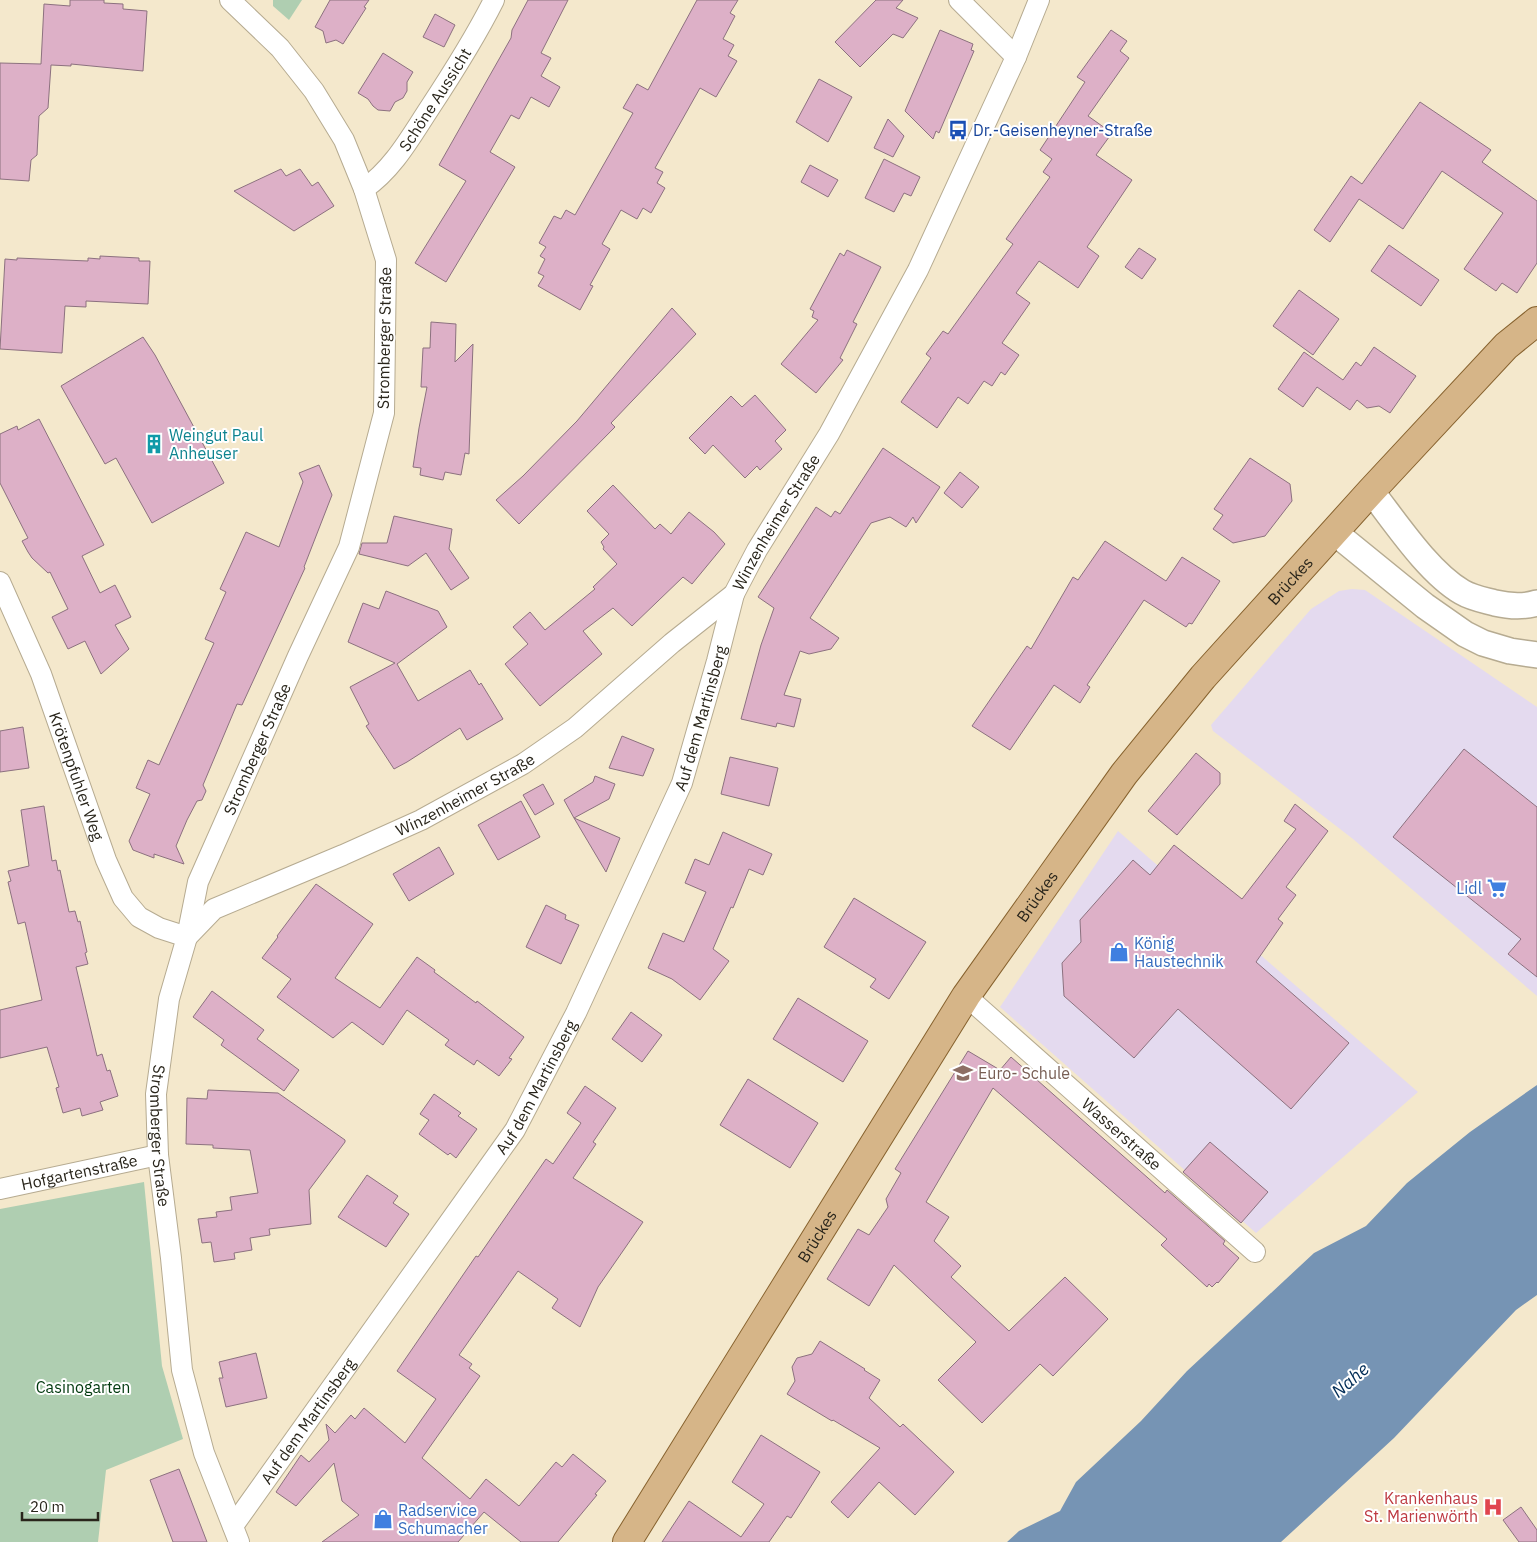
<svg xmlns="http://www.w3.org/2000/svg" width="1537" height="1542" font-family="'IBM Plex Sans',sans-serif">
<style>
.commercial{fill:#e4daef}
.green{fill:#afceb1}
.water{fill:#7694b4}
.building{fill:#ddb0c7;stroke:#8c717f}
.lines{fill:none;stroke-linecap:round;stroke-linejoin:round}
.minor-casing{stroke:#b6ab91;stroke-width:22}
.tertiary-casing{stroke:#b6ab91;stroke-width:28}
.primary-casing{stroke:#87622e;stroke-width:30}
.minor{stroke:#fff;stroke-width:20}
.tertiary{stroke:#fff;stroke-width:25}
.primary{stroke:#d6b588;stroke-width:28}
.labels{text-anchor:middle;dominant-baseline:central;stroke-width:4;stroke-linejoin:round;paint-order:stroke}
.street-label{font-size:16px;fill:#29251b;stroke:#fff}
.transit-label{font-size:16px;fill:#164399;stroke:#fff;text-anchor:start}
.culture-label{font-size:16px;fill:#0d838f;stroke:#fff;text-anchor:start}
.shop-label{font-size:16px;fill:#366cbe;stroke:#fff;text-anchor:start}
.education-label{font-size:16px;fill:#785e54;stroke:#fff;text-anchor:start}
.park-label{font-size:16px;fill:#00390e;stroke:#fff}
.health-label{font-size:16px;fill:#be3a42;stroke:#fff;text-anchor:end}
.water-label{font-size:18px;font-style:italic;fill:#002c56;stroke:#fff}
</style>
<rect width="100%" height="100%" fill="#f4e8cc"/>
<!-- commercial -->
<g class="commercial">
<polygon points="1352,589 1365,590 1537,707 1537,996 1353,839 1213,731 1211,725 1311,609 1339,591"/>
<polygon points="1118,831 1418,1092 1256,1233 1000,1007"/>
</g>
<!-- green -->
<g class="green">
<polygon points="273,0 302,0 289,20 273,6"/>
<polygon points="144,1182 162,1366 183,1439 106,1470 98,1542 0,1542 0,1209"/>
</g>
<!-- water -->
<polygon class="water" points="1537,1085 1537,1295 1516,1310 1394,1438 1281,1542 1007,1542 1019,1531 1060,1511 1076,1482 1141,1421 1187,1371 1314,1253 1366,1226 1407,1183 1470,1132"/>
<!-- building -->
<g class="building">
<polygon points="70,0 104,0 104,3 123,4 123,9 147,11 143,71 71,64 71,66 51,65 48,108 39,116 37,155 31,160 29,181 0,179 0,63 41,64 44,4 70,6"/>
<polygon points="330,0 369,0 364,7 366,8 343,44 336,40 326,43 323,31 315,27"/>
<polygon points="528,0 568,0 541,53 551,58 541,76 560,87 549,107 531,97 519,119 511,115 490,152 515,167 446,282 415,263 466,181 439,165 511,38 512,30"/>
<polygon points="697,0 738,0 730,13 735,16 723,39 734,45 728,56 737,61 716,97 700,88 655,168 663,172 657,183 665,188 651,213 643,208 637,219 621,210 602,244 610,249 590,285 593,286 580,310 538,286 544,276 538,273 545,259 540,256 546,247 539,243 554,216 561,219 566,210 575,215 633,113 623,108 637,84 648,90"/>
<polygon points="876,0 903,0 896,8 918,18 903,38 893,34 860,67 835,42"/>
<polygon points="435,14 455,25 444,47 423,37"/>
<polygon points="940,30 973,44 971,50 974,51 939,133 936,131 933,139 905,111"/>
<polygon points="1111,30 1127,41 1120,51 1129,58 1088,116 1112,133 1096,155 1132,180 1087,247 1099,256 1078,288 1039,261 1016,293 1030,303 1002,343 1019,355 1005,375 1001,372 992,386 984,381 968,404 958,397 937,428 901,402 931,358 926,354 943,331 948,334 1013,244 1006,239 1050,177 1043,172 1052,159 1040,150 1085,82 1077,77"/>
<polygon points="383,53 413,72 407,82 407,91 403,98 395,102 390,111 378,110 373,106 368,99 358,93"/>
<polygon points="819,79 852,97 828,142 796,122"/>
<polygon points="1420,102 1491,150 1482,162 1537,201 1537,263 1517,293 1502,283 1496,291 1464,269 1503,213 1442,171 1403,229 1359,199 1330,242 1314,230 1351,176 1362,184"/>
<polygon points="888,119 904,136 893,157 874,148"/>
<polygon points="884,159 920,177 911,196 904,193 894,212 865,198"/>
<polygon points="810,165 838,180 828,197 801,182"/>
<polygon points="281,169 286,176 300,169 312,186 318,182 334,206 294,231 234,191"/>
<polygon points="1389,245 1439,280 1421,306 1371,271"/>
<polygon points="1139,248 1156,259 1142,279 1125,267"/>
<polygon points="847,250 881,267 853,322 857,324 840,358 843,360 816,393 781,364 818,320 812,317 814,311 810,309 840,253 844,256"/>
<polygon points="100,256 139,258 139,261 150,261 148,304 86,301 86,307 65,306 62,353 0,349 5,259 17,260 17,258 88,261 88,258 100,259"/>
<polygon points="1299,290 1339,319 1313,355 1273,326"/>
<polygon points="672,308 696,334 611,423 615,427 519,524 496,500 523,476 577,421"/>
<polygon points="431,322 456,324 455,362 473,344 469,454 465,453 461,475 445,472 443,480 420,475 421,468 413,467 419,428 427,387 421,387 423,348 430,348"/>
<polygon points="143,337 155,355 224,483 152,523 116,458 105,464 61,386"/>
<polygon points="1374,347 1416,376 1390,413 1379,406 1367,408 1357,400 1350,410 1317,387 1303,407 1278,389 1304,352 1343,380 1356,362 1361,366"/>
<polygon points="755,395 786,430 775,441 782,449 760,470 757,466 745,478 713,445 705,454 689,438 731,396 742,407"/>
<polygon points="39,419 104,545 82,556 100,593 115,585 131,617 115,625 129,649 101,674 85,641 68,649 52,617 68,609 50,572 48,573 32,558 28,552 22,541 28,538 0,483 0,434 17,426 18,430"/>
<polygon points="883,448 940,487 916,523 913,517 906,527 890,517 871,523 810,618 839,638 831,649 809,654 800,651 784,695 801,699 794,727 777,723 776,727 741,719 761,645 774,608 758,597 816,507 831,517 835,511 840,514"/>
<polygon points="1250,458 1290,484 1292,501 1265,536 1233,543 1213,529 1223,515 1214,509"/>
<polygon points="319,465 332,495 304,567 305,568 242,705 237,704 203,785 206,791 202,800 197,801 187,820 176,846 184,864 154,854 154,858 133,850 129,841 150,794 136,788 148,760 159,765 214,643 205,639 226,592 220,589 246,532 279,547 303,482 299,473"/>
<polygon points="960,472 979,487 962,508 944,493"/>
<polygon points="613,485 655,529 660,524 671,534 689,512 714,532 725,544 692,584 683,577 632,626 613,608 583,631 602,654 540,706 505,664 528,644 513,627 530,612 545,630 595,589 593,587 617,564 603,549 604,547 601,542 609,534 587,511"/>
<polygon points="394,516 452,529 449,549 469,578 451,590 426,553 408,566 359,554 362,543 387,543"/>
<polygon points="1105,541 1166,581 1182,557 1220,581 1192,624 1189,623 1186,627 1144,600 1087,685 1090,687 1080,703 1054,685 1010,750 972,726 1027,646 1031,649 1073,577 1078,580"/>
<polygon points="386,591 438,611 447,627 397,664 418,701 470,670 479,685 481,683 503,719 467,740 460,728 407,762 394,769 366,726 369,724 350,687 395,663 348,642 363,603 379,609"/>
<polygon points="23,727 29,768 0,772 0,731"/>
<polygon points="622,736 654,749 643,776 609,768"/>
<polygon points="1464,749 1537,807 1537,977 1508,954 1521,939 1393,837"/>
<polygon points="1196,753 1220,773 1220,784 1177,835 1148,811"/>
<polygon points="730,757 778,768 769,806 721,794"/>
<polygon points="595,776 615,784 609,799 574,818 564,800 593,782"/>
<polygon points="543,784 554,804 535,815 523,795"/>
<polygon points="521,801 540,837 498,860 478,825"/>
<polygon points="1295,804 1328,831 1286,887 1296,895 1278,919 1283,923 1256,962 1349,1043 1291,1109 1178,1009 1134,1058 1064,996 1062,963 1081,942 1080,920 1133,860 1150,875 1174,845 1242,899 1296,829 1284,821"/>
<polygon points="44,806 52,861 56,860 58,871 60,870 69,912 75,911 78,922 80,921 87,952 85,953 88,964 76,967 97,1056 102,1054 107,1071 110,1070 118,1096 100,1102 103,1110 82,1116 80,1108 63,1113 56,1088 59,1087 47,1047 0,1058 0,1010 42,1000 25,922 18,924 8,882 11,881 8,871 29,866 21,810"/>
<polygon points="574,818 620,838 606,872"/>
<polygon points="723,832 772,854 763,875 749,869 733,908 731,907 713,949 729,961 700,1000 672,979 648,968 663,933 684,942 706,892 685,883 695,859 709,865"/>
<polygon points="439,847 454,874 409,901 393,874"/>
<polygon points="316,884 373,924 335,978 380,1008 417,957 435,970 434,972 476,1003 477,1001 524,1037 509,1058 512,1059 499,1076 477,1060 474,1065 445,1045 449,1040 407,1010 383,1045 352,1022 333,1038 277,997 291,979 262,958 278,937 277,936"/>
<polygon points="854,898 926,942 889,999 870,987 876,979 824,947"/>
<polygon points="546,905 566,915 565,919 579,925 561,964 526,947"/>
<polygon points="212,991 264,1030 257,1039 299,1070 284,1091 221,1045 224,1040 193,1017"/>
<polygon points="798,998 868,1041 843,1082 773,1039"/>
<polygon points="631,1012 662,1035 642,1062 612,1039"/>
<polygon points="968,1051 1000,1070 1011,1057 1165,1193 1167,1190 1225,1241 1223,1244 1239,1258 1218,1283 1217,1282 1212,1287 1209,1284 1207,1287 1161,1245 1167,1239 993,1088 926,1202 949,1217 934,1241 961,1266 951,1277 1009,1331 1065,1277 1108,1319 1053,1376 1040,1364 982,1423 938,1380 976,1342 894,1265 869,1306 827,1279 858,1229 869,1235 888,1207 886,1199 901,1173 895,1169"/>
<polygon points="748,1079 818,1123 790,1168 720,1125"/>
<polygon points="585,1086 616,1108 593,1142 596,1144 573,1178 643,1222 598,1287 580,1327 552,1308 558,1299 518,1271 459,1355 472,1364 469,1368 480,1376 422,1458 470,1499 486,1479 519,1506 556,1462 562,1467 573,1454 606,1481 595,1494 597,1495 558,1542 521,1542 484,1512 458,1542 322,1542 359,1515 342,1501 334,1463 296,1506 276,1492 301,1455 309,1462 329,1440 326,1424 335,1433 351,1415 355,1419 364,1408 405,1443 436,1399 397,1371 476,1256 478,1257 546,1159 553,1164 581,1123 567,1113"/>
<polygon points="208,1090 278,1093 345,1140 345,1142 309,1190 311,1224 269,1229 270,1235 250,1238 252,1250 234,1253 235,1259 214,1262 211,1242 202,1243 198,1219 217,1217 216,1212 232,1210 230,1197 258,1193 250,1150 213,1148 213,1145 186,1144 187,1098 207,1099"/>
<polygon points="434,1094 461,1113 458,1116 477,1129 456,1158 450,1153 448,1155 419,1134 429,1120 420,1114"/>
<polygon points="1210,1142 1268,1192 1241,1223 1183,1172"/>
<polygon points="367,1175 398,1196 393,1203 409,1214 386,1247 338,1217"/>
<polygon points="820,1341 865,1369 864,1370 880,1380 869,1398 900,1427 903,1424 954,1472 915,1515 879,1482 848,1518 831,1502 880,1448 833,1420 832,1421 787,1394 795,1381 792,1367 797,1358 812,1354"/>
<polygon points="256,1353 267,1398 226,1407 219,1378 223,1378 219,1362"/>
<polygon points="761,1435 820,1472 791,1518 787,1516 769,1542 662,1542 689,1501 741,1537 764,1504 732,1482"/>
<polygon points="179,1469 207,1542 173,1542 150,1480"/>
<polygon points="1521,1507 1537,1530 1537,1542 1519,1542 1503,1520"/>
</g>
<g class="lines">
<defs>
<g id="minor">
<path id="s1" d="M230,0L280,48L314,91L344,140L364,189L386,260L384,413L349,547L298,656L198,882L187,937L169,999L156,1094L158,1155L171,1258L182,1370L204,1453L239,1542"/>
<polyline points="959,0 1016,57"/>
<path id="s2" d="M364,189C393,169 410,138 429,109C452,74 475,38 494,0"/>
<path id="s3" d="M0,582L41,674L106,860L123,898L139,917L159,928L187,937"/>
<path id="s4" d="M187,937L214,909L343,855L421,820L523,764L575,728L672,643L734,594L757,550L829,434L918,270L1016,57L1039,0"/>
<path id="s5" d="M966,996L1255,1252"/>
<path id="s6" d="M0,1189L158,1155"/>
<path id="s7" d="M233,1526L515,1130L576,1013L682,783L717,661L734,594"/>
</g>
<g id="tertiary">
<path d="M1371,491C1396,523 1428,572 1462,592C1472,598 1484,600 1495,603C1508,606 1524,607 1537,603"/>
<polyline points="1334,532 1425,606 1465,634 1483,643 1510,651 1537,655"/>
</g>
<g id="primary">
<path id="s8" d="M627,1542L966,996L1124,774L1203,677L1371,491L1506,346L1537,321"/>
</g>
</defs>
<!-- minor casing -->
<use href="#minor" class="minor-casing"/>
<!-- tertiary casing -->
<use href="#tertiary" class="tertiary-casing"/>
<!-- primary casing -->
<use href="#primary" class="primary-casing"/>
<!-- minor -->
<use href="#minor" class="minor"/>
<!-- tertiary -->
<use href="#tertiary" class="tertiary"/>
<!-- primary -->
<use href="#primary" class="primary"/>
</g>
<!-- icons -->
<defs>
<symbol id="bus-bare" viewBox="-9 -9 18 18"><path d="M-5-6H5V4H4V6H2V4H-2V6H-4V4H-5ZM-3.5-4V0h7V-4ZM-3.5 1.2v1.5H-2V1.2ZM2 1.2v1.5H3.5V1.2Z" fill="#1a4fb4" stroke="#fff" stroke-width="2.5" paint-order="stroke"/></symbol>
<symbol id="building-bare" viewBox="-9 -9 18 18"><path d="M-4-6H4V6H1V3H-1V6H-4ZM-2.5-4.3h1.7v1.8h-1.7ZM.8-4.3h1.7v1.8H.8ZM-2.5-1h1.7V.8h-1.7ZM.8-1h1.7V.8H.8Z" fill="#0f9aa8" stroke="#fff" stroke-width="2.5" paint-order="stroke"/></symbol>
<symbol id="supermarket-bare" viewBox="-9 -9 18 18"><path d="M-6-5.5h2.5l.6 2H6L4.5 2H-2.5L-4.4-4H-6ZM-1.5 3.2a1.3 1.3 0 1 0 .1 0ZM3 3.2a1.3 1.3 0 1 0 .1 0Z" fill="#3f7fe0" stroke="#fff" stroke-width="2.5" paint-order="stroke"/></symbol>
<symbol id="shop-bare" viewBox="-9 -9 18 18"><path d="M-5-2.5h2.3a2.7 3.5 0 0 1 5.4 0H5L5.5 6h-11ZM-1.5-2.5h3a1.5 2.3 0 0 0-3 0Z" fill="#3f7fe0" stroke="#fff" stroke-width="2.5" paint-order="stroke"/></symbol>
<symbol id="school-bare" viewBox="-9 -9 18 18"><path d="M0-5L7-2L0 1L-7-2ZM-4 1L0 2.5L4 1V4Q0 6-4 4Z" fill="#8d6e63" stroke="#fff" stroke-width="2.5" paint-order="stroke"/></symbol>
<symbol id="hospital-bare" viewBox="-9 -9 18 18"><path d="M-5-5h3v3.5h4V-5h3V5h-3V1.5h-4V5h-3Z" fill="#e0444e" stroke="#fff" stroke-width="2.5" paint-order="stroke"/></symbol>
</defs>
<g fill-rule="evenodd">
<use href="#bus-bare" x="944" y="116" width="28" height="28"/>
<use href="#building-bare" x="140" y="430" width="28" height="28"/>
<use href="#supermarket-bare" x="1483" y="874" width="28" height="28"/>
<use href="#shop-bare" x="1105" y="938" width="28" height="28"/>
<use href="#school-bare" x="949" y="1059" width="28" height="28"/>
<use href="#hospital-bare" x="1479" y="1493" width="28" height="28"/>
<use href="#shop-bare" x="369" y="1505" width="28" height="28"/>
</g>
<g class="labels">
<!-- street labels -->
<g class="street-label">
<text stroke="none"><textPath href="#s2" startOffset="115">Schöne Aussicht</textPath></text>
<text transform="translate(384 338) rotate(-89)">Stromberger Straße</text>
<text stroke="none"><textPath href="#s4" startOffset="735">Winzenheimer Straße</textPath></text>
<text stroke="none"><textPath href="#s8" startOffset="1170">Brückes</textPath></text>
<text stroke="none"><textPath href="#s7" startOffset="939">Auf dem Martinsberg</textPath></text>
<text transform="translate(257 749) rotate(-66)">Stromberger Straße</text>
<text stroke="none"><textPath href="#s3" startOffset="209">Krötenpfuhler Weg</textPath></text>
<text stroke="none"><textPath href="#s4" startOffset="315">Winzenheimer Straße</textPath></text>
<text stroke="none"><textPath href="#s8" startOffset="765">Brückes</textPath></text>
<text stroke="none"><textPath href="#s7" startOffset="534">Auf dem Martinsberg</textPath></text>
<text stroke="none"><textPath href="#s5" startOffset="208">Wasserstraße</textPath></text>
<text stroke="none"><textPath href="#s1" startOffset="1226">Stromberger Straße</textPath></text>
<text stroke="none"><textPath href="#s6" startOffset="81">Hofgartenstraße</textPath></text>
<text stroke="none"><textPath href="#s8" startOffset="360">Brückes</textPath></text>
<text stroke="none"><textPath href="#s7" startOffset="129">Auf dem Martinsberg</textPath></text>
</g>
<!-- transit labels -->
<g class="transit-label">
<text x="973" y="130">Dr.-Geisenheyner-Straße</text>
</g>
<!-- culture labels -->
<g class="culture-label">
<text x="169" y="435">Weingut Paul<tspan x="169" dy="18">Anheuser</tspan></text>
</g>
<!-- shop labels -->
<g class="shop-label">
<text x="1482" y="888" text-anchor="end">Lidl</text>
<text x="1134" y="943">König<tspan x="1134" dy="18">Haustechnik</tspan></text>
<text x="398" y="1510">Radservice<tspan x="398" dy="18">Schumacher</tspan></text>
</g>
<!-- education labels -->
<g class="education-label">
<text x="978" y="1073">Euro- Schule</text>
</g>
<!-- park labels -->
<g class="park-label">
<text x="83" y="1387">Casinogarten</text>
</g>
<!-- health labels -->
<g class="health-label">
<text x="1478" y="1498">Krankenhaus<tspan x="1478" dy="18">St. Marienwörth</tspan></text>
</g>
<!-- water labels -->
<g class="water-label">
<text transform="translate(1350 1380) rotate(-41)">Nahe</text>
</g>
</g>
<!-- scale -->
<path d="M22 1512v8h76v-8" fill="none" stroke="#29251b" stroke-width="2.5"/>
<text x="30" y="1512" font-size="15" fill="#29251b" stroke="#ffffff" stroke-width="4" paint-order="stroke">20 m</text>
</svg>
